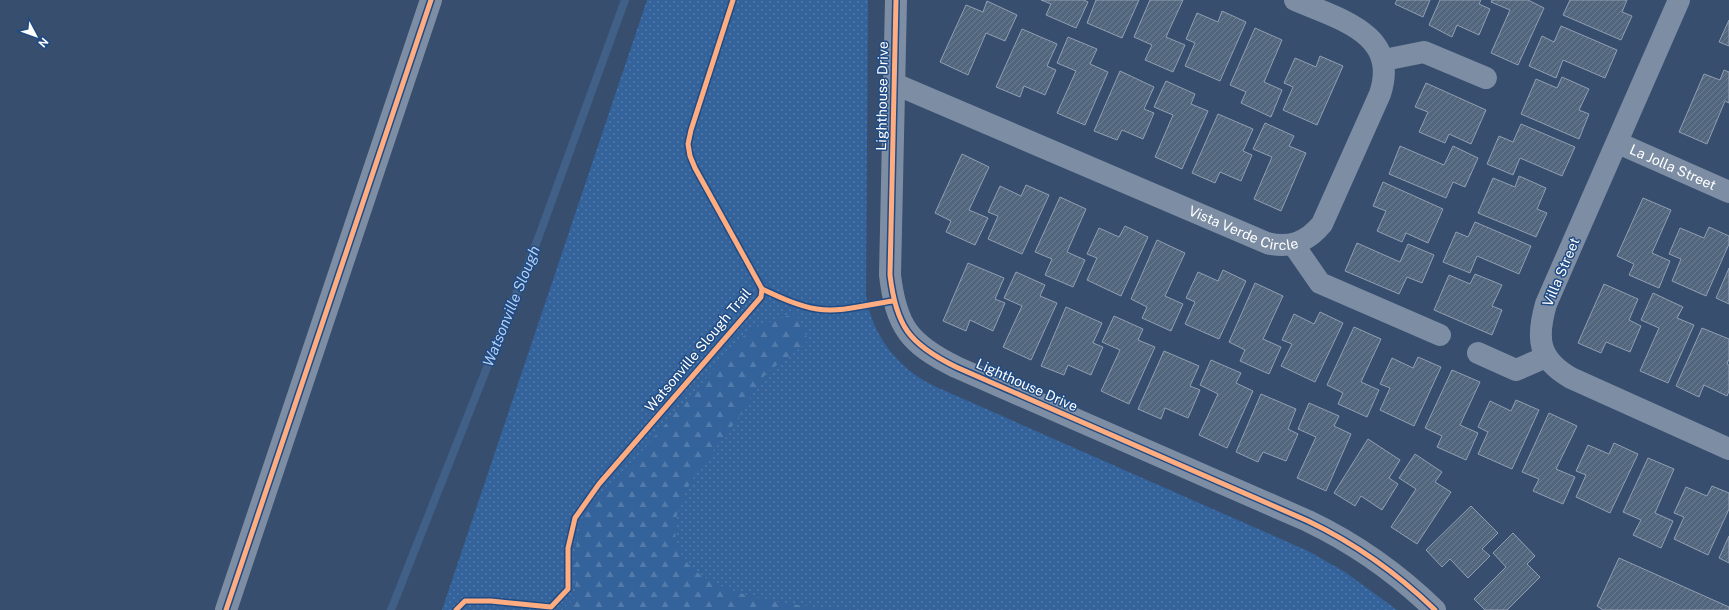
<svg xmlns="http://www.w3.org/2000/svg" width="1729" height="610" font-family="'Public Sans',sans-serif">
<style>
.grass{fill:url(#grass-dots)}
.forest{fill:url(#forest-firs)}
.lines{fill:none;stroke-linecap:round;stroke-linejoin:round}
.stream{stroke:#416088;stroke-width:8}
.building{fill:url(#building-hatch);stroke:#919fb2}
.minor{stroke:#7d8ea4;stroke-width:22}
.cycleway-casing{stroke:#204b84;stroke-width:8}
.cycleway{stroke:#ffac80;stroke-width:5}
.labels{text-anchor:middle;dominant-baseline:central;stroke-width:3;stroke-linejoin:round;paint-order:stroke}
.street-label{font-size:14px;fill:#fff;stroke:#204b84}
.water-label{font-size:15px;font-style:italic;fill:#b3cff1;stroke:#204b84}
</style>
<defs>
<pattern id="grass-dots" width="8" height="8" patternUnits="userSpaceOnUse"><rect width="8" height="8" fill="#34629b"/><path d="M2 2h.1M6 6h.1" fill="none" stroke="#527aaa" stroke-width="1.8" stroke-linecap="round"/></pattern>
<pattern id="forest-firs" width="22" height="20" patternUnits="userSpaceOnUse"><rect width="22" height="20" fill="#34629b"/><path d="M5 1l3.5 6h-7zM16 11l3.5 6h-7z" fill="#527aaa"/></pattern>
<pattern id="building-hatch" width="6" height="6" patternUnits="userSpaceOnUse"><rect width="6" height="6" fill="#52667e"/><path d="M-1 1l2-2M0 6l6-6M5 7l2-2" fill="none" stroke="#6c7d91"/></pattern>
</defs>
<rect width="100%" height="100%" fill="#374e6e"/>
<!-- grass -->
<path class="grass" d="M647,0H868L866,295C872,336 898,368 934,386L1308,551L1345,572L1397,610H442Z"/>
<!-- forest -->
<path class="forest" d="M796,313L808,340C796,354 779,361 766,374C757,384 752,396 745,407C740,416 734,424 728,432C710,456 690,477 680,505C646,598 799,606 855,610H562L576,596L574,557L582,518L750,329Z"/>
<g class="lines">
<!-- stream -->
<polyline class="stream" points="391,610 539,236 625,0"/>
</g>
<!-- building -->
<g class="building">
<polygon points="1041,0 1084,0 1088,2 1076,28 1046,15 1051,4"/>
<polygon points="1096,0 1139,0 1122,38 1087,23"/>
<polygon points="1150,0 1183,0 1166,37 1185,45 1173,72 1145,60 1152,45 1134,37"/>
<polygon points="1397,0 1430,0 1423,17 1395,4"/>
<polygon points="1440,0 1481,0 1479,4 1490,9 1479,35 1457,25 1452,37 1429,25"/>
<polygon points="1492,0 1528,0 1544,8 1518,65 1491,53 1510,10 1491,2"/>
<polygon points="1570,0 1627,0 1622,12 1632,16 1621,40 1563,15"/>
<polygon points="987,1 1017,15 1005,41 986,33 968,75 940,62 966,5 983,12"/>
<polygon points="1222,11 1246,22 1220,81 1185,66 1195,43 1186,39 1197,13 1218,22"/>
<polygon points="1729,20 1729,46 1719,42"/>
<polygon points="1561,26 1617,50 1605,78 1563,60 1556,78 1529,66 1542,36 1554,42"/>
<polygon points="1255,28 1282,40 1264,82 1282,90 1271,117 1241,103 1246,92 1230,85"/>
<polygon points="1022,29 1057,44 1047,66 1056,70 1045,95 1024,86 1020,97 996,87"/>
<polygon points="1068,37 1097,49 1090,64 1108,72 1085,125 1057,113 1076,71 1057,63"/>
<polygon points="1320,56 1343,66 1317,125 1283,110 1293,87 1284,83 1295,58 1316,67"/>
<polygon points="1724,70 1729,72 1729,103 1725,101 1707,144 1679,132 1704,74 1720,80"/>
<polygon points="1120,71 1154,87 1144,109 1154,113 1143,139 1122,130 1117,140 1094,131"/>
<polygon points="1562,77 1589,89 1579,110 1589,114 1579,139 1521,114 1536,79 1557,88"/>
<polygon points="1166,81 1195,94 1191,104 1208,111 1182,169 1155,157 1173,115 1154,107"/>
<polygon points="1426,83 1486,110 1471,144 1449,134 1445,143 1419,132 1428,112 1415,107"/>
<polygon points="1218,114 1253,129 1243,151 1252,155 1241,181 1220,172 1215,183 1192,173"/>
<polygon points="1265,123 1294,136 1289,146 1306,153 1281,211 1254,199 1272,157 1253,149"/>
<polygon points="1521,124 1575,147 1562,176 1520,158 1513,175 1487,164 1499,136 1513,142"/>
<polygon points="1400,146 1444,165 1453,146 1478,158 1465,187 1453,182 1446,198 1389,174"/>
<polygon points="962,154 989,167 969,210 988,218 975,245 946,232 951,221 935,213"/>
<polygon points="1519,176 1546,188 1537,209 1547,213 1536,237 1478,213 1493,178 1515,187"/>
<polygon points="1383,182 1443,209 1428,243 1406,233 1402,242 1377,231 1386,211 1373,206"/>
<polygon points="1026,185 1049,195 1022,254 988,239 998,216 988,212 1000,186 1021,196"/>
<polygon points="1060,197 1086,209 1067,252 1085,260 1073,287 1045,275 1052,259 1035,252"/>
<polygon points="1643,198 1671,210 1652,253 1670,261 1659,288 1629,275 1634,264 1617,256"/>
<polygon points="1475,222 1531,246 1519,274 1477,256 1470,273 1443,262 1456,232 1468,237"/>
<polygon points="1125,226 1148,237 1121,296 1087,280 1097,258 1087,254 1099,228 1119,237"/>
<polygon points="1709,227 1729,236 1729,244 1706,296 1672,281 1681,259 1669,254 1680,228 1704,238"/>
<polygon points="1157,240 1185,253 1165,296 1183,304 1171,331 1142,318 1147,307 1131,299"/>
<polygon points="1357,243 1400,262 1408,244 1434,255 1422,283 1407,277 1399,294 1345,271"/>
<polygon points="968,263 1004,278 995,299 1005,303 993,331 970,320 966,331 943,321"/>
<polygon points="1729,268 1729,304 1716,298"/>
<polygon points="1223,270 1246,281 1219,339 1185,324 1195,302 1186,298 1198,272 1218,281"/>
<polygon points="1016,272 1045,285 1040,296 1057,303 1031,360 1003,347 1022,306 1004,298"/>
<polygon points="1475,274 1502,285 1492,306 1502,310 1492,335 1434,310 1449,275 1470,284"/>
<polygon points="1255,283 1283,296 1263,339 1281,347 1269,374 1240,361 1245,350 1229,342"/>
<polygon points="1604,284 1638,299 1629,320 1641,326 1630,352 1606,342 1601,353 1578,343"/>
<polygon points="1653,293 1683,307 1677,318 1694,325 1668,383 1640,371 1659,328 1641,320"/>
<polygon points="1066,307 1102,323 1093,343 1103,347 1091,375 1068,365 1064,375 1041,366"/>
<polygon points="1320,312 1343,323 1315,382 1281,366 1292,344 1282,340 1294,314 1314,324"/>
<polygon points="1114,316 1143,329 1138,340 1155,347 1129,404 1101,391 1120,350 1102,342"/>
<polygon points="1354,327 1381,339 1361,382 1379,390 1367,417 1338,404 1343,393 1327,385"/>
<polygon points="1702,328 1729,339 1729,359 1727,364 1729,365 1729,391 1727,396 1704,385 1699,397 1676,386"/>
<polygon points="1164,351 1199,366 1190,386 1200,390 1188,418 1165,408 1161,419 1138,409"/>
<polygon points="1418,357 1441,367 1414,426 1380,410 1390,388 1380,384 1392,358 1413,368"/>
<polygon points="1211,360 1241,373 1236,383 1253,391 1227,448 1199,435 1218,394 1200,385"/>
<polygon points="1452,370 1480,382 1460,425 1478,433 1466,460 1437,447 1442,436 1425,428"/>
<polygon points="1261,394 1296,409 1288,429 1298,434 1286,461 1263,452 1258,462 1236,452"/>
<polygon points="1516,400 1539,410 1512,469 1478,454 1488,432 1478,427 1490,401 1511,411"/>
<polygon points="1309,403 1339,416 1334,426 1351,434 1326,491 1297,478 1316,437 1298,429"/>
<polygon points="1549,413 1577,426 1556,469 1575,477 1563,504 1533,491 1539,479 1522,472"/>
<polygon points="1368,439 1400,460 1389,478 1398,484 1382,510 1361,496 1355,506 1334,493"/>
<polygon points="1614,443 1638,454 1610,513 1576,497 1586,475 1576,471 1588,445 1609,454"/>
<polygon points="1415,454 1442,472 1435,482 1451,492 1417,544 1391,527 1416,489 1399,478"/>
<polygon points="1648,458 1674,469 1655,513 1673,521 1661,548 1633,535 1641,520 1623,512"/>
<polygon points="1712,486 1729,493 1729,509 1708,555 1674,539 1684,517 1674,513 1686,487 1707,496"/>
<polygon points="1471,506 1498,533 1482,549 1490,556 1468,578 1450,559 1442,567 1426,550"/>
<polygon points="1513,533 1535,556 1527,564 1540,577 1507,610 1485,610 1474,599 1506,567 1493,553"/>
<polygon points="1729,536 1729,563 1719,558"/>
<polygon points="1619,558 1729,607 1729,610 1603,610 1597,606"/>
</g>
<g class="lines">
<!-- minor -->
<g class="minor">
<path d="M896,0L890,275C896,326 909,344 956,367L1308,521C1356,544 1397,573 1435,610"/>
<path d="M1679,0L1546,304C1536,339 1538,359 1571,378L1729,449"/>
<polyline points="1384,60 1424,52 1486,78"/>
<path id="s1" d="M895,84L1267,243C1290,249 1307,242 1322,224L1380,94C1400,33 1338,19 1295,0"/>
<path id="s2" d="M1618,143L1729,192"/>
<polyline points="1293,244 1320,283 1440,335"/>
<polyline points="1478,353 1516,370 1546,357"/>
<polyline points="226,610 431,0"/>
</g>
<defs>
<g id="cycleway">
<path d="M896,0L890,275C896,326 909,344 956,367L1308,521C1356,544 1397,573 1435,610"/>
<path d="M762,289C779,297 798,306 817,309C841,313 869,304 893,301"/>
<polyline points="226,610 431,0"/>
<polyline points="456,610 465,601 491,601 551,607 568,589 568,548 575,518 599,484 761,297 762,289 695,168 690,156 688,144 691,130 733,0"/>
</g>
</defs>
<!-- cycleway casing -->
<use href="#cycleway" class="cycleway-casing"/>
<!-- cycleway -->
<use href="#cycleway" class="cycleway"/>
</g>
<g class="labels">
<!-- street labels -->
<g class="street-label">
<text transform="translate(882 96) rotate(-89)">Lighthouse Drive</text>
<text stroke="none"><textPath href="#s2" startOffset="60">La Jolla Street</textPath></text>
<text stroke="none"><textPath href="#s1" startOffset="378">Vista Verde Circle</textPath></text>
<text transform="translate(1561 272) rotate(-67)">Villa Street</text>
<text transform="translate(698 350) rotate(-50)">Watsonville Slough Trail</text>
<text transform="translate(1027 385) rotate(24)">Lighthouse Drive</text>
</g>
<!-- water labels -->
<g class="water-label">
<text transform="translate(511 306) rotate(-68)">Watsonville Slough</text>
</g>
</g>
<!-- north arrow -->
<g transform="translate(36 36) rotate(131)" stroke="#204b84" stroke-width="3" paint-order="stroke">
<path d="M0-3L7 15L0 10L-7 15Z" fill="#ffffff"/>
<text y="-6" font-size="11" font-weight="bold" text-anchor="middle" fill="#ffffff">N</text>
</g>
</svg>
